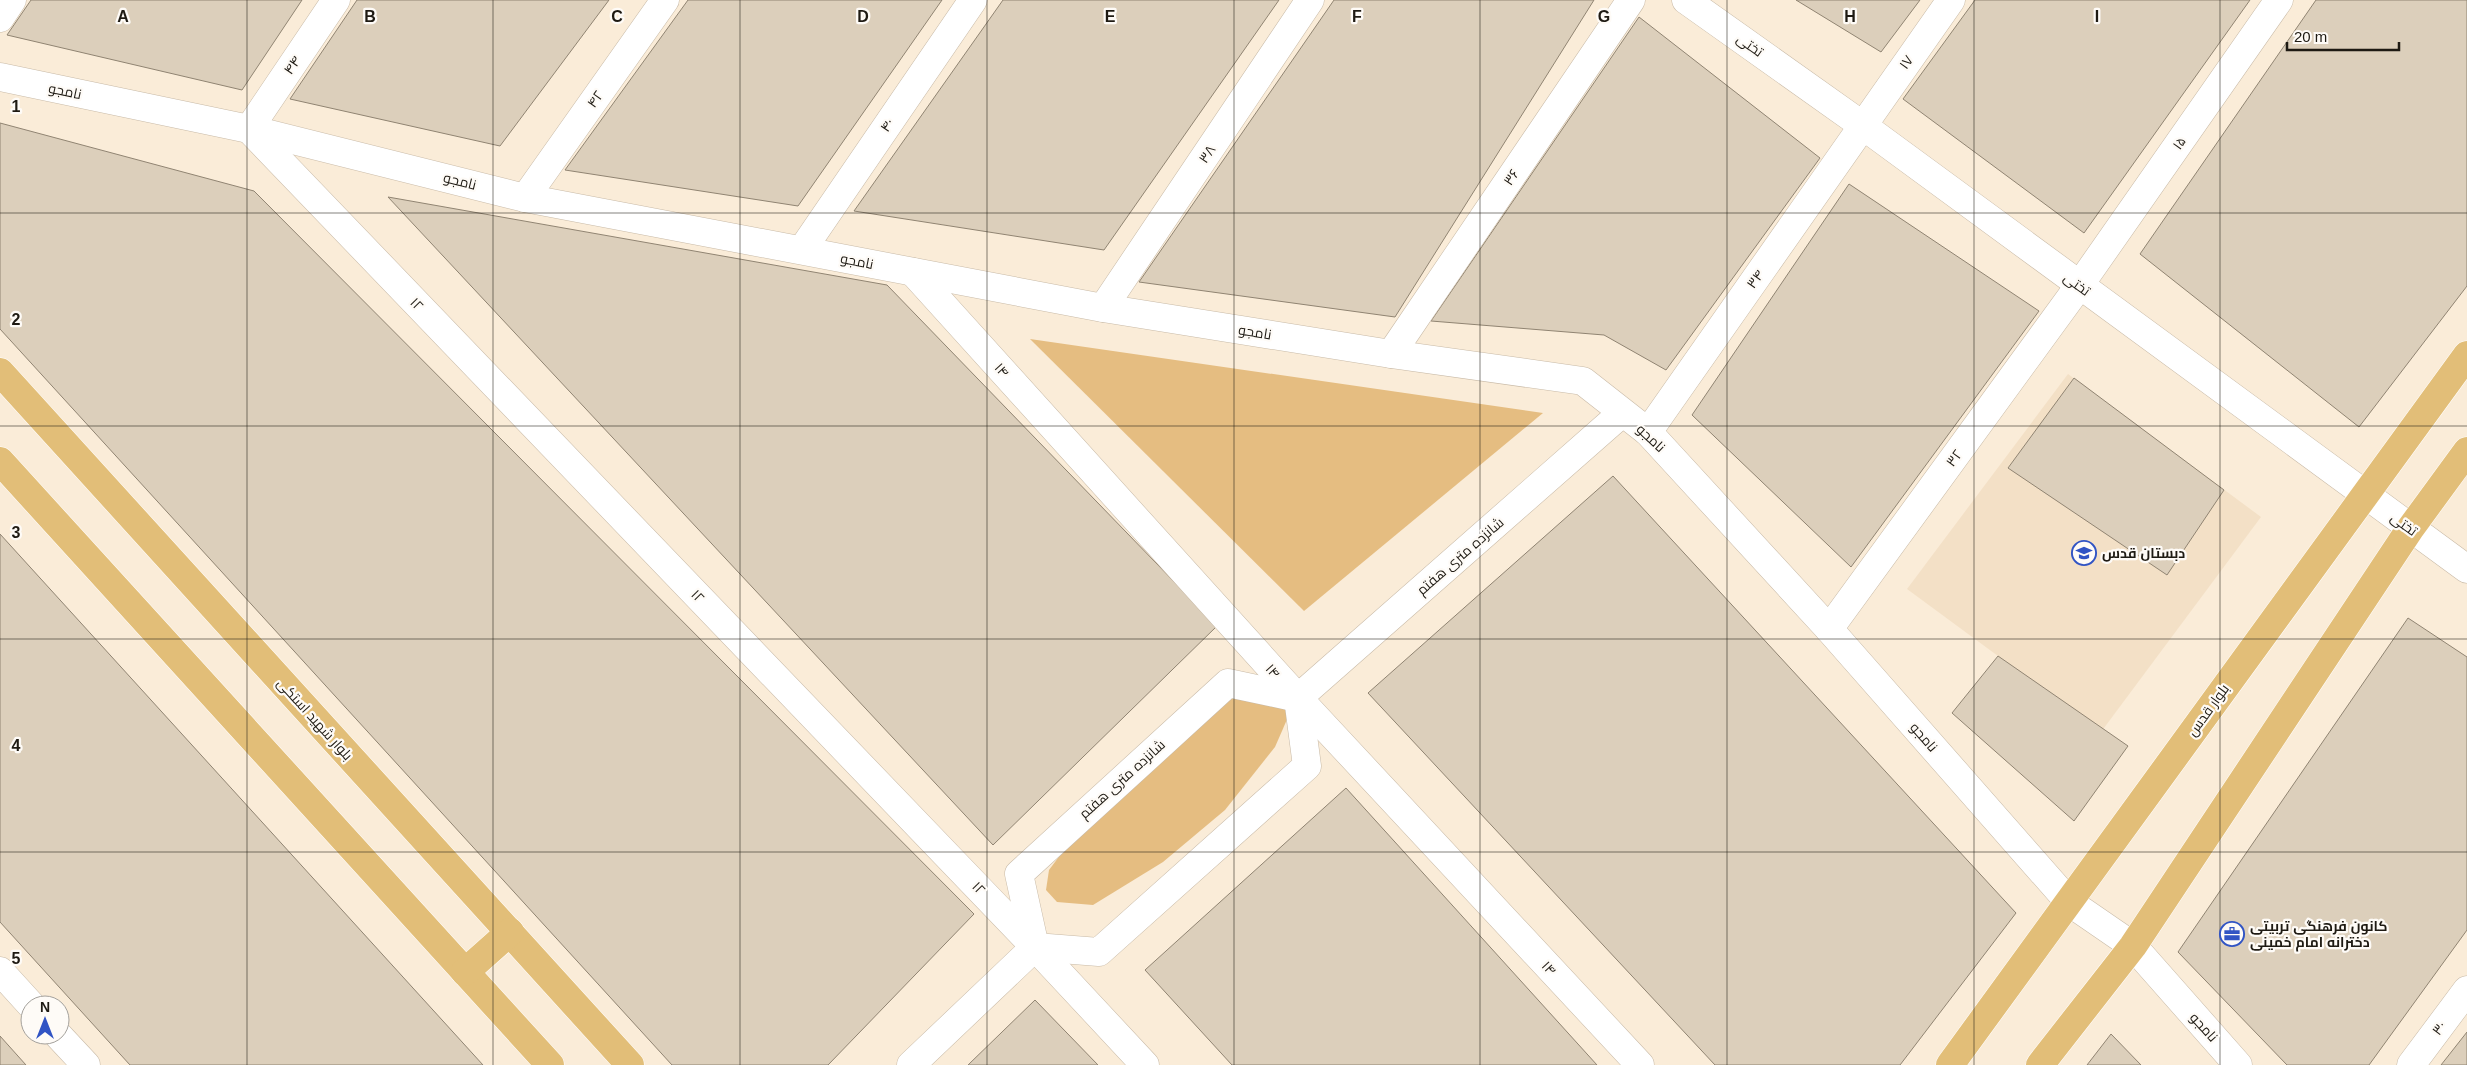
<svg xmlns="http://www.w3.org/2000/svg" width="2467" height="1065" font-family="Helvetica,Cairo,sans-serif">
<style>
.built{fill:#f3e0c6}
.green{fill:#e5bd81}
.building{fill:#dccfbb;stroke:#908472}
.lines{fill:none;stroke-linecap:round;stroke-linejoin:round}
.minor-casing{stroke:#c8baa7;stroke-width:29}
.major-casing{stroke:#fff;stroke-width:29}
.minor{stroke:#fff;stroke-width:28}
.major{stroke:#e2be78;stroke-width:28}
.grid{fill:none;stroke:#1e1a13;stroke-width:1;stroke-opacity:0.55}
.labels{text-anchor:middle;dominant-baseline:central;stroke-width:4.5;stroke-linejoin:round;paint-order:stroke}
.street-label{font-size:14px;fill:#1e1a13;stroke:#fefbf7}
.poi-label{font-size:14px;font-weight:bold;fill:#1e1a13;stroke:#fefbf7;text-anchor:start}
.grid-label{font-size:16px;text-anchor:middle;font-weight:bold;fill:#1e1a13;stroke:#fefbf7;stroke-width:4.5;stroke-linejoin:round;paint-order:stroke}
</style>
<rect width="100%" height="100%" fill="#faecd8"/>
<!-- built -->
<polygon class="built" points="2068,374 2261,517 2101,732 1907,589"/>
<!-- green -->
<g class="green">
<polygon points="1030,339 1543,413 1304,611"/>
<polygon points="1242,693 1292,708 1275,747 1225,810 1163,862 1093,905 1057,902 1046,890 1049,870 1067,846 1209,711"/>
</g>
<!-- building -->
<g class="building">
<polygon points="31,0 302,0 242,90 7,35"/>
<polygon points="357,0 609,0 500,146 290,99"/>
<polygon points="688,0 942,0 798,206 565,170"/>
<polygon points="1003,0 1279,0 1104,250 854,211"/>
<polygon points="1334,0 1594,0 1395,317 1139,282"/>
<polygon points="1796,0 1920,0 1881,52"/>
<polygon points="1975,0 2250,0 2084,233 1903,99"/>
<polygon points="2316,0 2467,0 2467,286 2359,427 2140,254"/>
<polygon points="1639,17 1820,158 1666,370 1604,335 1431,321"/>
<polygon points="0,123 254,191 974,914 828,1065 672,1065 0,329"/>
<polygon points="1849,184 2039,311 1851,567 1692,415"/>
<polygon points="388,197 887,285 1217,626 993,845"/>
<polygon points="2074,378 2224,490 2167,575 2008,468"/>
<polygon points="1613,476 2016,913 1900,1065 1715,1065 1368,693"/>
<polygon points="0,534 483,1065 130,1065 0,922"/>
<polygon points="2408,618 2467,657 2467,930 2369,1065 2287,1065 2178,952"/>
<polygon points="1998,656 2128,746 2074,821 1952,713"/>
<polygon points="1346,788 1597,1065 1232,1065 1145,970"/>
<polygon points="1035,1000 1098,1065 968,1065"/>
<polygon points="2467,1032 2467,1065 2441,1065"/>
<polygon points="2111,1034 2141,1065 2087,1065"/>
<polygon points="0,1036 26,1065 0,1065"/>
</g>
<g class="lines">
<defs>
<g id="minor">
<polyline points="336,0 249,129 1035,947 1145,1065"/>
<polyline points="1686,0 1862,125 2467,569"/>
<polyline points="0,18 12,0"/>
<polyline points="0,77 249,129 525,198 1103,308 1391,354 1583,381 1648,432 1829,629 2069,902 2133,946 2238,1065"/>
<polyline points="525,198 665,0"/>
<polyline points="802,250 973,0"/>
<polyline points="913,272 1298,698 1640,1065"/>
<polyline points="1103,308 1310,0"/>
<polyline points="1391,354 1631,0"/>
<polyline points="1648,432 1951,0"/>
<polyline points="1829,629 2079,286 2279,0"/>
<polyline points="1298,698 1622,413"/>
<polyline points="1035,947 1019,874 1228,683 1298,698"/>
<polyline points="0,971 31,1005"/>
<polyline points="58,1035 86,1065"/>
<polyline points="911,1065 1035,947 1099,952 1307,766 1298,698"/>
<polyline points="2411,1065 2467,990"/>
</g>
<g id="major">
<polyline points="0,372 630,1065"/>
<polyline points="0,461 550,1065"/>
<polyline points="465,972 510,932"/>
<polyline points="1950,1065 2467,355"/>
<polyline points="2040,1065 2133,946 2410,529 2467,451"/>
</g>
</defs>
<!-- minor casing -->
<use href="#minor" class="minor-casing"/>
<!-- major casing -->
<use href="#major" class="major-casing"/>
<!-- minor -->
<use href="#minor" class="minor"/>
<!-- major -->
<use href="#major" class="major"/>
</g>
<!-- grid -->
<path class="grid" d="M247,0V1065M493,0V1065M740,0V1065M987,0V1065M1234,0V1065M1480,0V1065M1727,0V1065M1974,0V1065M2220,0V1065M0,213H2467M0,426H2467M0,639H2467M0,852H2467"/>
<!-- icons -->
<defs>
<symbol id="school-ring" viewBox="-11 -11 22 22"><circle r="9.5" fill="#fefbf7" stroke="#3154c4" stroke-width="1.5"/><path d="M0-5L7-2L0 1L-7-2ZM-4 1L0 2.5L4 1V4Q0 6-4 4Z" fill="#3154c4"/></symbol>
<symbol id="office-ring" viewBox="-11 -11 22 22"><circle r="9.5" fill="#fefbf7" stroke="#3154c4" stroke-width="1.5"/><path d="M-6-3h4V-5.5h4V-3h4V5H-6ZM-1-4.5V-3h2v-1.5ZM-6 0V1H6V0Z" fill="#3154c4"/></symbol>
</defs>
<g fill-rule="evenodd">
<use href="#school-ring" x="2070" y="539" width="28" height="28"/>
<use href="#office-ring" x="2218" y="920" width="28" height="28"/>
</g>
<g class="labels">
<!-- street labels -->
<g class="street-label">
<text transform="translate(1750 45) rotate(35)">تختی</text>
<text transform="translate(1906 62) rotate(-54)">۱۷</text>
<text transform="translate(292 65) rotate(-56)">۴۴</text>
<text transform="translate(65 91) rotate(12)">نامجو</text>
<text transform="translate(595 99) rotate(-55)">۴۲</text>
<text transform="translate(887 125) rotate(-56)">۴۰</text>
<text transform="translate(2179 143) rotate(-55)">۱۵</text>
<text transform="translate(1207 154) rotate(-56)">۳۸</text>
<text transform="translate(1511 177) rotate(-56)">۳۶</text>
<text transform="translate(460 181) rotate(14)">نامجو</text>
<text transform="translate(857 261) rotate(11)">نامجو</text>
<text transform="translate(1755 279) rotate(-55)">۳۴</text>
<text transform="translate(2077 284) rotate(36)">تختی</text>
<text transform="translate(417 304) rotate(46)">۱۲</text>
<text transform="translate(1255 332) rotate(9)">نامجو</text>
<text transform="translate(1002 370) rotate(48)">۱۴</text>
<text transform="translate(1651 438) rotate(43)">نامجو</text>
<text transform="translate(1954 458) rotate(-54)">۳۲</text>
<text transform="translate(2404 524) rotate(36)">تختی</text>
<text transform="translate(1460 556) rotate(-41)">شانزده متری هفتم</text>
<text transform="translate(698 596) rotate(46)">۱۲</text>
<text transform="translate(1273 671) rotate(48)">۱۴</text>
<text transform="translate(2208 710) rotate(-54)">بلوار قدس</text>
<text transform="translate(315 719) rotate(48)">بلوار شهید استکی</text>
<text transform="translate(1924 737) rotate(49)">نامجو</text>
<text transform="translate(1122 779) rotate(-42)">شانزده متری هفتم</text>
<text transform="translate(979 888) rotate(46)">۱۲</text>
<text transform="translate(1549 968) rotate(47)">۱۴</text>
<text transform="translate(2204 1027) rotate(48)">نامجو</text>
<text transform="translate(2439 1028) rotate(-53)">۳۰</text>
</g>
<!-- poi labels -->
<g class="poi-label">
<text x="2102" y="553">دبستان قدس</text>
<text x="2250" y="926">کانون فرهنگی تربیتی<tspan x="2250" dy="16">دخترانه امام خمینی</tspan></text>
</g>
</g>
<g class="grid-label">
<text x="123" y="22">A</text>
<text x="370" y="22">B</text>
<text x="617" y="22">C</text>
<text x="863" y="22">D</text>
<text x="1110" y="22">E</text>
<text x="1357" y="22">F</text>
<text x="1604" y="22">G</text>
<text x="1850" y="22">H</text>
<text x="2097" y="22">I</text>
<text x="16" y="112">1</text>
<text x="16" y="325">2</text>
<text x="16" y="538">3</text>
<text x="16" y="751">4</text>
<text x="16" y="964">5</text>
</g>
<!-- north arrow -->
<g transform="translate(45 1020)"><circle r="24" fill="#fefbf7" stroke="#a4a19c"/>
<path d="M0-4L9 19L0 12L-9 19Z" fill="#3154c4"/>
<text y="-8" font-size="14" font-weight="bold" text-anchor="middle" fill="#1e1a13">N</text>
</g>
<!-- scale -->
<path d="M2287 42v8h112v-8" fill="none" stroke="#1e1a13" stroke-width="2.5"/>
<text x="2294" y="42" font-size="15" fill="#1e1a13" stroke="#fefbf7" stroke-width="4" paint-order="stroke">20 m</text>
</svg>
